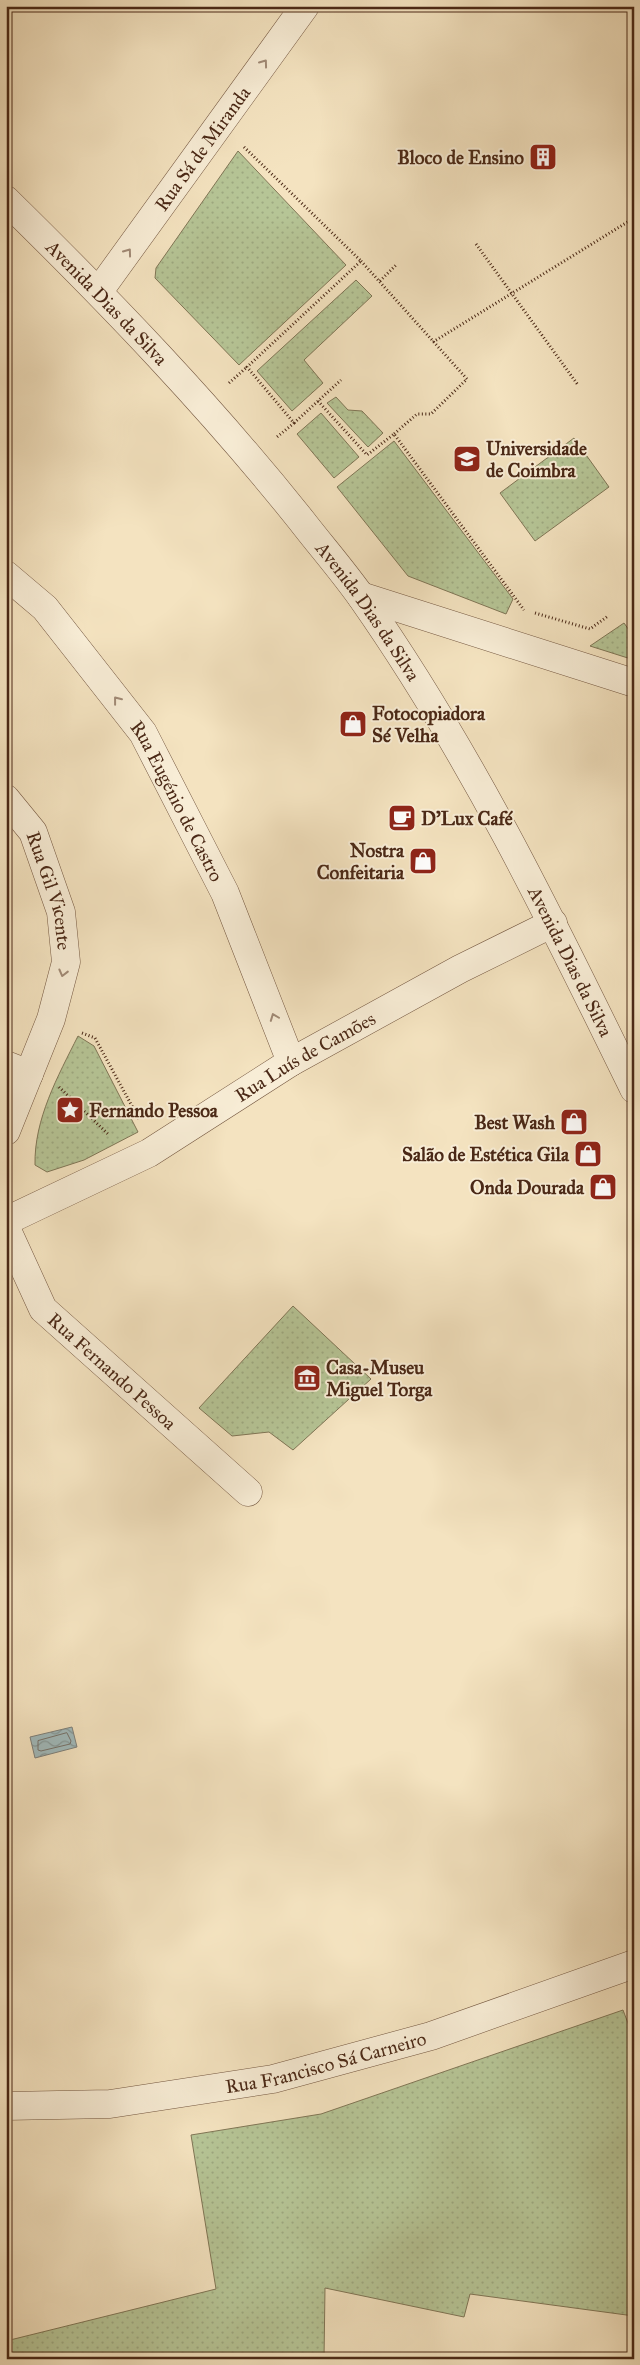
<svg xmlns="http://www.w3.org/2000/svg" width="640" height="2365" font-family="'IM FELL Great Primer',serif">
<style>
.grass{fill:url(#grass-dots);stroke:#807656}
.water{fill:url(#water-waves);stroke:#7e807a}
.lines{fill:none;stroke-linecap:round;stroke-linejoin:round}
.shore{stroke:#76726a;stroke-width:1}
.minor-casing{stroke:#745740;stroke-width:29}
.path{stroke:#4a2816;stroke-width:3;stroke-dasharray:1 2.5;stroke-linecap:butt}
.minor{stroke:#f8edd6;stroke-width:28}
.path-bridge{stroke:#4a2816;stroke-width:3;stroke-dasharray:1 2.5;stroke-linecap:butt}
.oneway{stroke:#a18a76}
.labels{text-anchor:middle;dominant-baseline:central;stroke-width:4;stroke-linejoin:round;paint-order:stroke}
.street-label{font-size:19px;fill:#4a2816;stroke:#f8edd6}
.poi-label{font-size:19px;font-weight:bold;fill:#4a2816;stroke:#f8edd6;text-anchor:end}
</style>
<defs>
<pattern id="grass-dots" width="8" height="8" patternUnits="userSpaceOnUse" patternTransform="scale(1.25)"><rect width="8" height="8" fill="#b6c596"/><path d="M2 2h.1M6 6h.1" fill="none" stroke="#9ea981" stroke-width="1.8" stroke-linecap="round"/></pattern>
<pattern id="water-waves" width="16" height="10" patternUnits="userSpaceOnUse" patternTransform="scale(1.25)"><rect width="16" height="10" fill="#a1bbbd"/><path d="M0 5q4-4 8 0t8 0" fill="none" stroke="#859899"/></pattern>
</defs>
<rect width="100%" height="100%" fill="#f4e3c0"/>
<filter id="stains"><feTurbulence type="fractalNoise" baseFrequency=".004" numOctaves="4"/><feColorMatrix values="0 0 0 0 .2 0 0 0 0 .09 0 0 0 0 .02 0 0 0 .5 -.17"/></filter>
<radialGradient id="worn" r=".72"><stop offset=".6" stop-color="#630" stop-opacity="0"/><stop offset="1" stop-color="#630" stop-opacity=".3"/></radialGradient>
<!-- grass -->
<g class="grass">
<polygon points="238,151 346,265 239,365 155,278 156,268"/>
<polygon points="356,280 372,296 304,360 323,383 292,411 257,371"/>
<polygon points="336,397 348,410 362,411 383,433 368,447 327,403"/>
<polygon points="321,413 359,457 334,478 297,434"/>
<polygon points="574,438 609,487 535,541 500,493"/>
<polygon points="394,441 513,599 506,614 408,576 337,487"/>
<polygon points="624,623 634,637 634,657 631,659 590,646"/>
<path d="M78,1036L94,1046L138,1132L84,1160L47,1172L35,1165C34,1119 58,1076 78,1036Z"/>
<polygon points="293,1306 371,1379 293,1450 269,1432 232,1436 199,1408"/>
<polygon points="623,2010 634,2039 634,2316 470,2294 464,2317 325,2288 324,2359 6,2359 6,2341 216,2289 191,2135 321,2114"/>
</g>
<!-- water -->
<polygon class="water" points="72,1727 77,1747 35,1758 30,1737"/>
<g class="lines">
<!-- shore -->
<polygon class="shore" points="67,1733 71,1741 70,1744 41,1751 38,1750 38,1741"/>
<defs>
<g id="minor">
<path id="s1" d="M6,200C110,302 210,406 301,520C321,546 343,571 362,598C470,752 552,921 634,1089"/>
<path id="s2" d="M99,291L305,6"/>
<path id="s3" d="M6,575L45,608L143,733L225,893L291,1062"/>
<polyline points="361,596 634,683"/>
<path id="s4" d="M6,799L33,832L61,912L66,962L51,1019L6,1131"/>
<polyline points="6,1065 29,1074"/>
<path id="s5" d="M6,1221L149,1153L291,1062L460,969L553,923"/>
<path id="s6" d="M6,1228L43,1309L248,1492"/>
<path id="s7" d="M6,2106L110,2104L273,2079L431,2036L634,1964"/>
</g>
</defs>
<!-- minor casing -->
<use href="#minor" class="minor-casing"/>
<!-- path -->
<g class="path">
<polyline points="244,147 361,261 247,367 294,423 277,437"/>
<polyline points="361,261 467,379 431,414 417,414 394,434"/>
<polyline points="380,281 397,264"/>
<polyline points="433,342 634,218"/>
<polyline points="229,383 247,367"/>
<polyline points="318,401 367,455 394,434 524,610"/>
<polyline points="294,423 341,380"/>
<polyline points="535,613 590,629 608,616"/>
<polyline points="82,1033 95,1038 139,1119"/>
<polyline points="59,1087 109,1135"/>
</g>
<!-- minor -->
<use href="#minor" class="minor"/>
<!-- path-bridge -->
<polyline class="path-bridge" points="476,244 578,385"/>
</g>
<!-- one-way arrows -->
<defs><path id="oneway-chevron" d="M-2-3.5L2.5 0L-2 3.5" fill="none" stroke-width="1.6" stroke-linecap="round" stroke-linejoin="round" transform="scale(1.25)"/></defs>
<g class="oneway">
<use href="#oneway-chevron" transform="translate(264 63) rotate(-54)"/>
<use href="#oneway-chevron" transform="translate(128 252) rotate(-54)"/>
<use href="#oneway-chevron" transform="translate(117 700) rotate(-128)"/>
<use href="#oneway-chevron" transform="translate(63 973) rotate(104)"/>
<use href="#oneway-chevron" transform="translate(274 1017) rotate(-111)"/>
</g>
<!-- icons -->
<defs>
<symbol id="building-square" viewBox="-11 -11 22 22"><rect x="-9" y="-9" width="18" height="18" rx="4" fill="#8f2418" stroke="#f8edd6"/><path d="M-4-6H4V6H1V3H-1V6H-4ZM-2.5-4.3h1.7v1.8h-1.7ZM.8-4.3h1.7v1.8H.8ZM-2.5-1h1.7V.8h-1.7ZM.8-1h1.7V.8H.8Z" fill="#fff"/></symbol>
<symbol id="university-square" viewBox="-11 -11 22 22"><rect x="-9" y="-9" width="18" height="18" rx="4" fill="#8f2418" stroke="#f8edd6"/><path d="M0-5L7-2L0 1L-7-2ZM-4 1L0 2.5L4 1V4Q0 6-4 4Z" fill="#fff"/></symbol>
<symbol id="shop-square" viewBox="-11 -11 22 22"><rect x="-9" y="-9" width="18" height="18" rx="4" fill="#8f2418" stroke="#f8edd6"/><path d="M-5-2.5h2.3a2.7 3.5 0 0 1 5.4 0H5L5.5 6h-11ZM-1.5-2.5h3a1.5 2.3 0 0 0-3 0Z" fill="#fff"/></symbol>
<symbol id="cafe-square" viewBox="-11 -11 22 22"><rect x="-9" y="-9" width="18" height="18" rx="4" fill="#8f2418" stroke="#f8edd6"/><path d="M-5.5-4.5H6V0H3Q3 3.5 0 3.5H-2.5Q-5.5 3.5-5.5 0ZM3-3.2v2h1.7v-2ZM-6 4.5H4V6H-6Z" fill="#fff"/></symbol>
<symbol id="sight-square" viewBox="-11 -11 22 22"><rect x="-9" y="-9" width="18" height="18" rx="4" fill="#8f2418" stroke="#f8edd6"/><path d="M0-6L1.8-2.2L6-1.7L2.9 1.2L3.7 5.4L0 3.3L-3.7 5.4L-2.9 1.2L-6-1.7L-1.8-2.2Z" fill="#fff"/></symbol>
<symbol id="museum-square" viewBox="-11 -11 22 22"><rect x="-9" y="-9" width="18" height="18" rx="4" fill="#8f2418" stroke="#f8edd6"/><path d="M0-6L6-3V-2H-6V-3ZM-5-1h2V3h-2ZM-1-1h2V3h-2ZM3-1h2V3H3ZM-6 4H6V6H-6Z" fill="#fff"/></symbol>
</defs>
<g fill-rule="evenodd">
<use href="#building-square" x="527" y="141" width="32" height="32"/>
<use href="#university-square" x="451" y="443" width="32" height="32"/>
<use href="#shop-square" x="337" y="708" width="32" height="32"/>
<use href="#cafe-square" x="386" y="802" width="32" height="32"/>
<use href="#shop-square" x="407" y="845" width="32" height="32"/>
<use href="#sight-square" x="54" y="1094" width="32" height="32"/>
<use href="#shop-square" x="558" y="1106" width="32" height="32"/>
<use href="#shop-square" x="572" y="1138" width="32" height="32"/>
<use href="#shop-square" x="587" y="1171" width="32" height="32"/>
<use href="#museum-square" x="291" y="1362" width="32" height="32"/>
</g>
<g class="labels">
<!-- street labels -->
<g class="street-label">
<text stroke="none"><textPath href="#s2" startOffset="176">Rua Sá de Miranda</textPath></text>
<text stroke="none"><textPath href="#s1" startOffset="144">Avenida Dias da Silva</textPath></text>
<text stroke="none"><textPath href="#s1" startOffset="549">Avenida Dias da Silva</textPath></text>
<text stroke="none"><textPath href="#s3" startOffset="286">Rua Eugénio de Castro</textPath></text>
<text stroke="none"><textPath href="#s4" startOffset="104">Rua Gil Vicente</textPath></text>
<text stroke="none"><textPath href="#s1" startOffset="954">Avenida Dias da Silva</textPath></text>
<text stroke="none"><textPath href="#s5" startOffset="342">Rua Luís de Camões</textPath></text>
<text stroke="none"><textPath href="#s6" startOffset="182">Rua Fernando Pessoa</textPath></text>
<text stroke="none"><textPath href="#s7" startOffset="324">Rua Francisco Sá Carneiro</textPath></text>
</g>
<!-- poi labels -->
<g class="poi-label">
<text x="524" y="157">Bloco de Ensino</text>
<text x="486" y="448" text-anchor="start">Universidade<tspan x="486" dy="22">de Coimbra</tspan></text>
<text x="372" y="713" text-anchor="start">Fotocopiadora<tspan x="372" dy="22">Sé Velha</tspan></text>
<text x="421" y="818" text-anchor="start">D'Lux Café</text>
<text x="404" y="850">Nostra<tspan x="404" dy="22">Confeitaria</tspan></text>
<text x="89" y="1110" text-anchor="start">Fernando Pessoa</text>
<text x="555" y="1122">Best Wash</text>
<text x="569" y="1154">Salão de Estética Gila</text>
<text x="584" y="1187">Onda Dourada</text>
<text x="326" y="1367" text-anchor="start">Casa-Museu<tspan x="326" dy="22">Miguel Torga</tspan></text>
</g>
</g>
<!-- margin -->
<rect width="640" height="2365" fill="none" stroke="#f4e3c0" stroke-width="25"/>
<rect x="8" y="8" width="625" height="2350" fill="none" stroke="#4a2816" stroke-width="2.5"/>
<rect x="12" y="12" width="615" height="2340" fill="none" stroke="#4a2816"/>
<rect width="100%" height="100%" filter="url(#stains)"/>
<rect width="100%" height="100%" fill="url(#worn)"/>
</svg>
